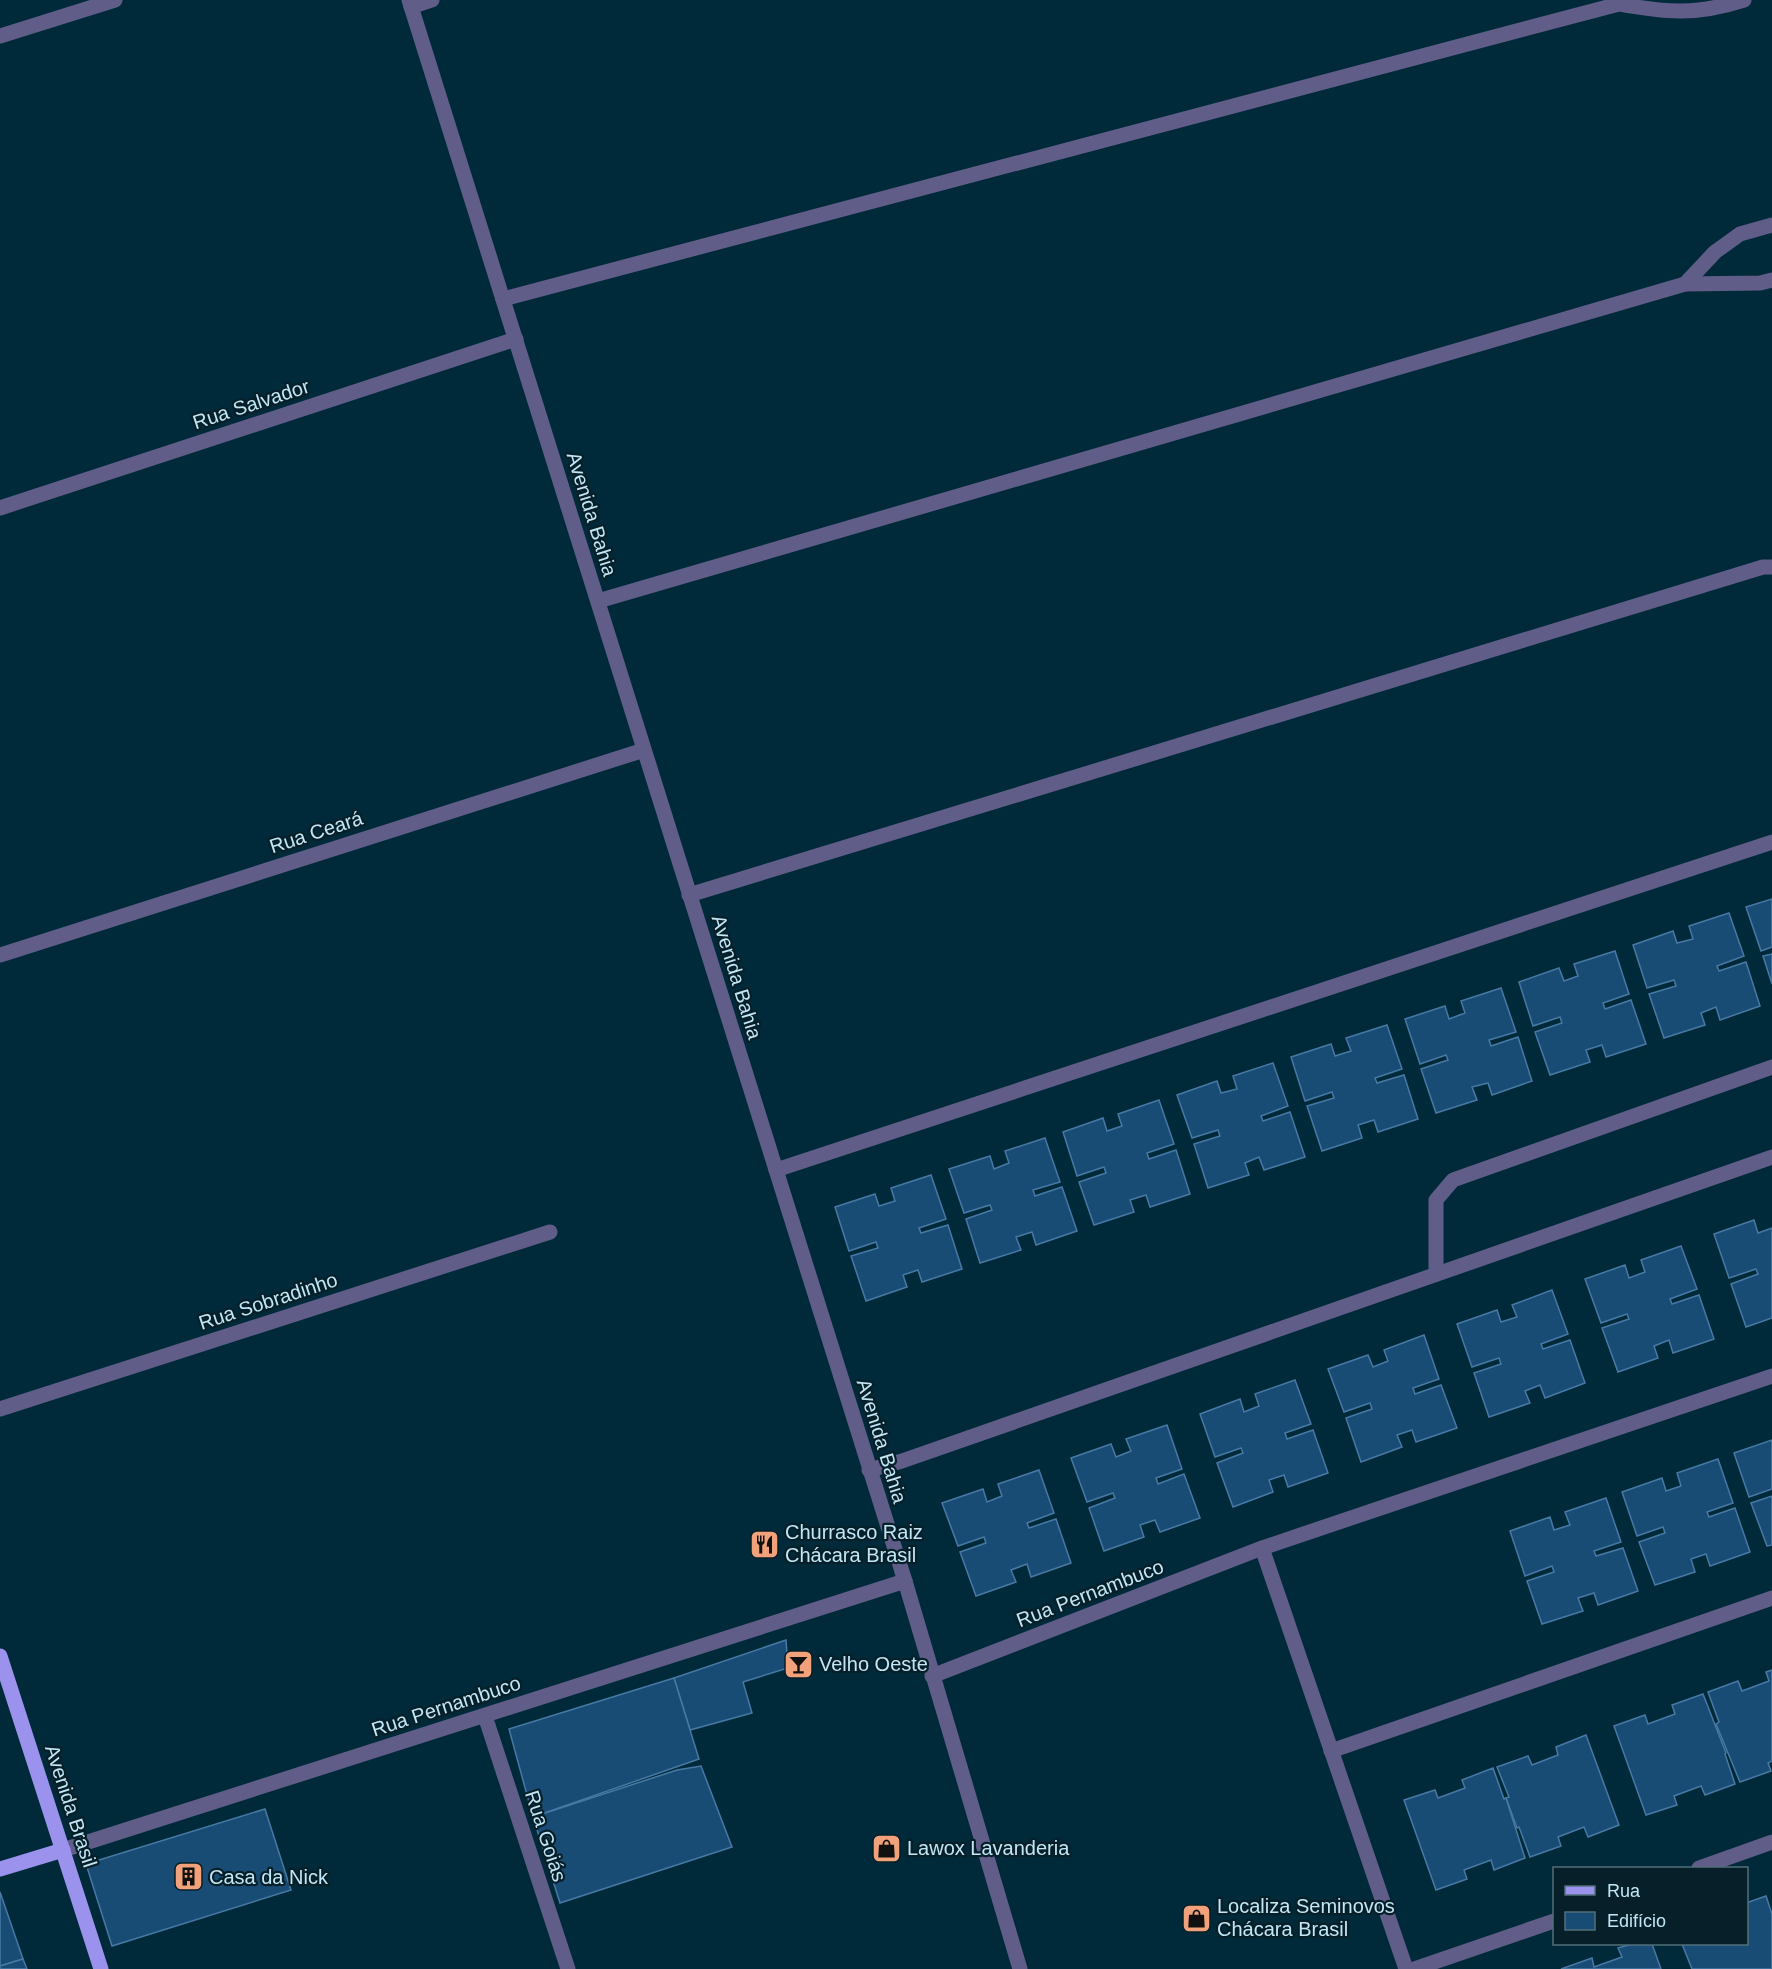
<svg xmlns="http://www.w3.org/2000/svg" width="1772" height="1969" font-family="Helvetica,sans-serif">
<style>
.building{fill:#194c75;stroke:#4779a5;stroke-width:1.5}
.lines{fill:none;stroke-linecap:round;stroke-linejoin:round}
.minor{stroke:#605d89;stroke-width:15}
.major{stroke:#9b92ee;stroke-width:15}
.labels{text-anchor:middle;dominant-baseline:central;stroke-width:4.5;stroke-linejoin:round;paint-order:stroke}
.street-label{font-size:20px;fill:#c1e6f6;stroke:#071f28}
.poi-label{font-size:20px;fill:#c1e6f6;stroke:#071f28;text-anchor:start}
</style>
<rect width="100%" height="100%" fill="#002a39"/>
<!-- building -->
<g class="building">
<polygon points="1772,899 1772,947 1761,951 1746,907"/>
<polygon points="1729,913 1744,956 1717,966 1719,971 1746,962 1760,1006 1720,1020 1716,1007 1701,1013 1705,1025 1664,1038 1649,994 1676,986 1674,980 1647,988 1633,945 1673,931 1677,943 1693,939 1689,926"/>
<polygon points="1615,951 1629,994 1603,1003 1605,1009 1631,1000 1646,1044 1606,1057 1602,1045 1586,1050 1590,1062 1550,1075 1535,1032 1562,1023 1560,1017 1533,1026 1519,982 1559,968 1564,981 1578,976 1574,964"/>
<polygon points="1772,954 1772,984 1763,956"/>
<polygon points="1501,988 1516,1032 1489,1040 1491,1046 1518,1037 1532,1081 1492,1095 1488,1083 1472,1087 1477,1100 1436,1113 1421,1069 1448,1060 1446,1055 1420,1064 1405,1019 1445,1006 1449,1019 1465,1013 1461,1001"/>
<polygon points="1387,1025 1402,1069 1375,1078 1377,1083 1404,1075 1418,1119 1378,1132 1374,1120 1358,1125 1362,1138 1322,1151 1307,1106 1334,1098 1332,1092 1305,1101 1291,1057 1331,1044 1335,1056 1351,1051 1346,1038"/>
<polygon points="1273,1063 1288,1106 1261,1116 1263,1121 1290,1112 1305,1157 1264,1170 1259,1157 1245,1163 1249,1175 1208,1188 1194,1144 1220,1136 1218,1130 1192,1138 1177,1095 1217,1081 1221,1093 1237,1089 1233,1076"/>
<polygon points="1159,1100 1174,1144 1147,1153 1149,1159 1176,1150 1190,1194 1150,1207 1146,1195 1130,1200 1134,1212 1094,1225 1079,1182 1106,1173 1104,1167 1077,1176 1063,1132 1103,1118 1107,1131 1122,1126 1118,1114"/>
<polygon points="1045,1138 1060,1182 1033,1190 1035,1196 1062,1187 1077,1231 1036,1245 1032,1232 1016,1237 1021,1250 980,1263 966,1219 992,1210 990,1205 964,1213 949,1169 990,1156 994,1169 1009,1163 1005,1151"/>
<polygon points="931,1175 946,1219 919,1228 921,1233 948,1225 962,1269 922,1282 918,1270 903,1275 907,1287 866,1301 851,1256 878,1248 876,1242 849,1251 835,1207 875,1194 879,1206 895,1201 891,1188"/>
<polygon points="1754,1220 1758,1233 1772,1228 1772,1318 1746,1327 1731,1284 1758,1274 1756,1269 1729,1278 1714,1234"/>
<polygon points="1681,1246 1697,1289 1670,1299 1672,1304 1699,1295 1714,1339 1673,1353 1669,1340 1654,1346 1658,1358 1618,1372 1602,1328 1629,1319 1627,1314 1601,1323 1585,1279 1625,1265 1629,1278 1645,1272 1641,1260"/>
<polygon points="1552,1290 1568,1334 1541,1344 1543,1349 1570,1340 1585,1383 1545,1398 1540,1385 1525,1391 1530,1403 1489,1417 1474,1373 1501,1364 1499,1358 1472,1367 1457,1324 1497,1310 1501,1322 1517,1317 1512,1305"/>
<polygon points="1424,1335 1439,1379 1413,1388 1415,1394 1441,1385 1457,1428 1416,1442 1412,1430 1397,1435 1402,1447 1361,1462 1346,1418 1372,1409 1370,1403 1344,1412 1328,1369 1368,1355 1373,1367 1388,1361 1384,1350"/>
<polygon points="1295,1380 1311,1424 1285,1433 1287,1439 1313,1430 1328,1473 1288,1487 1284,1475 1269,1480 1273,1492 1233,1507 1217,1463 1243,1453 1241,1448 1215,1457 1200,1414 1240,1399 1244,1412 1259,1406 1255,1394"/>
<polygon points="1167,1425 1182,1469 1156,1478 1158,1484 1184,1474 1200,1518 1160,1532 1155,1520 1140,1525 1144,1537 1104,1551 1089,1508 1115,1498 1113,1493 1087,1502 1071,1458 1111,1444 1116,1457 1131,1451 1126,1439"/>
<polygon points="1772,1440 1772,1489 1749,1497 1734,1453"/>
<polygon points="1718,1459 1733,1503 1707,1512 1709,1517 1735,1508 1750,1552 1710,1566 1706,1554 1691,1559 1695,1572 1655,1585 1639,1542 1665,1533 1663,1527 1637,1536 1622,1492 1662,1478 1666,1491 1681,1486 1677,1473"/>
<polygon points="1039,1470 1054,1513 1027,1523 1029,1528 1056,1519 1071,1563 1031,1577 1027,1564 1011,1570 1016,1582 976,1596 960,1552 986,1543 984,1537 958,1546 942,1503 983,1489 987,1502 1002,1496 998,1484"/>
<polygon points="1772,1496 1772,1545 1767,1546 1751,1503"/>
<polygon points="1606,1498 1621,1542 1594,1551 1596,1556 1623,1548 1638,1591 1598,1605 1594,1593 1578,1598 1583,1611 1542,1624 1527,1581 1554,1572 1552,1566 1525,1576 1510,1531 1550,1517 1554,1530 1570,1525 1565,1512"/>
<polygon points="786,1640 788,1668 743,1682 752,1713 690,1730 674,1678"/>
<polygon points="1772,1670 1772,1761 1768,1763 1771,1771 1740,1782 1716,1724 1719,1722 1708,1692 1738,1681 1742,1691 1769,1681 1766,1672"/>
<polygon points="674,1678 699,1759 533,1817 509,1729"/>
<polygon points="1703,1694 1726,1753 1725,1754 1735,1784 1705,1795 1701,1786 1674,1796 1677,1805 1646,1815 1614,1726 1645,1715 1648,1724 1675,1714 1672,1705"/>
<polygon points="1586,1735 1619,1825 1588,1837 1584,1827 1558,1837 1561,1846 1530,1857 1519,1827 1517,1828 1506,1798 1509,1797 1497,1767 1528,1756 1532,1765 1558,1755 1556,1747"/>
<polygon points="701,1766 732,1847 560,1903 533,1817 677,1770"/>
<polygon points="1493,1768 1504,1799 1506,1798 1525,1858 1494,1870 1491,1860 1464,1870 1467,1879 1436,1890 1404,1800 1435,1790 1438,1798 1465,1788 1462,1780"/>
<polygon points="265,1809 291,1890 112,1946 86,1864"/>
<polygon points="0,1892 23,1959 0,1966"/>
<polygon points="1766,1896 1772,1914 1772,1969 1692,1969 1682,1944 1746,1944 1746,1903"/>
<polygon points="1632,1944 1652,1944 1661,1969 1561,1969 1592,1958 1594,1967 1622,1957 1618,1948"/>
<polygon points="23,1959 27,1969 0,1969 0,1966"/>
</g>
<g class="lines">
<!-- minor -->
<g class="minor">
<polyline points="409,0 905,1581 1020,1969"/>
<polyline points="411,7 432,0"/>
<polyline points="0,36 115,0"/>
<polyline points="1685,284 1715,252 1740,234 1772,225"/>
<path d="M503,299L1619,4C1667,13 1697,15 1744,0"/>
<polyline points="0,508 516,339"/>
<polyline points="598,601 1685,284 1760,283 1772,280"/>
<polyline points="689,895 1763,567 1772,567"/>
<polyline points="0,955 644,750"/>
<polyline points="776,1170 1772,842"/>
<polyline points="1436,1274 1436,1200 1453,1180 1772,1067"/>
<polyline points="0,1409 550,1232"/>
<polyline points="869,1470 902,1461 1772,1157"/>
<polyline points="1262,1548 1406,1969"/>
<polyline points="932,1676 1262,1548 1772,1376"/>
<polyline points="485,1716 568,1969"/>
<polyline points="1331,1751 1772,1598"/>
<polyline points="63,1850 905,1581"/>
<polyline points="1699,1868 1772,1842"/>
<polyline points="1414,1969 1554,1921"/>
</g>
<!-- major -->
<g class="major">
<polyline points="0,1656 101,1969"/>
<polyline points="0,1869 63,1850"/>
</g>
</g>
<!-- icons -->
<defs>
<symbol id="restaurant-square" viewBox="-11 -11 22 22"><rect x="-9" y="-9" width="18" height="18" rx="4" fill="#f1a27b" stroke="#071f28"/><path d="M-5-6h1v4h1v-4h1v4h1v-4h1v5L-1.5 .5V6h-2V.5L-5-1ZM5-6V6H3V1.5H1.5Q1.5-4 5-6Z" fill="#111"/></symbol>
<symbol id="bar-square" viewBox="-11 -11 22 22"><rect x="-9" y="-9" width="18" height="18" rx="4" fill="#f1a27b" stroke="#071f28"/><path d="M-6-5H6L.8 .8V4.5H3.5V6h-7V4.5H-.8V.8Z" fill="#111"/></symbol>
<symbol id="shop-square" viewBox="-11 -11 22 22"><rect x="-9" y="-9" width="18" height="18" rx="4" fill="#f1a27b" stroke="#071f28"/><path d="M-5-2.5h2.3a2.7 3.5 0 0 1 5.4 0H5L5.5 6h-11ZM-1.5-2.5h3a1.5 2.3 0 0 0-3 0Z" fill="#111"/></symbol>
<symbol id="building-square" viewBox="-11 -11 22 22"><rect x="-9" y="-9" width="18" height="18" rx="4" fill="#f1a27b" stroke="#071f28"/><path d="M-4-6H4V6H1V3H-1V6H-4ZM-2.5-4.3h1.7v1.8h-1.7ZM.8-4.3h1.7v1.8H.8ZM-2.5-1h1.7V.8h-1.7ZM.8-1h1.7V.8H.8Z" fill="#111"/></symbol>
</defs>
<g fill-rule="evenodd">
<use href="#restaurant-square" x="748" y="1528" width="33" height="33"/>
<use href="#bar-square" x="782" y="1648" width="33" height="33"/>
<use href="#shop-square" x="870" y="1832" width="33" height="33"/>
<use href="#building-square" x="172" y="1860" width="33" height="33"/>
<use href="#shop-square" x="1180" y="1902" width="33" height="33"/>
</g>
<g class="labels">
<!-- street labels -->
<g class="street-label">
<text transform="translate(251 404) rotate(-18)">Rua Salvador</text>
<text transform="translate(592 514) rotate(73)">Avenida Bahia</text>
<text transform="translate(316 832) rotate(-18)">Rua Ceará</text>
<text transform="translate(737 977) rotate(73)">Avenida Bahia</text>
<text transform="translate(268 1301) rotate(-18)">Rua Sobradinho</text>
<text transform="translate(882 1441) rotate(73)">Avenida Bahia</text>
<text transform="translate(1090 1593) rotate(-21)">Rua Pernambuco</text>
<text transform="translate(446 1706) rotate(-18)">Rua Pernambuco</text>
<text transform="translate(71 1806) rotate(72)">Avenida Brasil</text>
<text transform="translate(546 1836) rotate(72)">Rua Goiás</text>
</g>
<!-- poi labels -->
<g class="poi-label">
<text x="785" y="1532">Churrasco Raiz<tspan x="785" dy="23">Chácara Brasil</tspan></text>
<text x="819" y="1664">Velho Oeste</text>
<text x="907" y="1848">Lawox Lavanderia</text>
<text x="209" y="1877">Casa da Nick</text>
<text x="1217" y="1906">Localiza Seminovos<tspan x="1217" dy="23">Chácara Brasil</tspan></text>
</g>
</g>
<!-- legend -->
<rect x="1553" y="1867" width="195" height="78" fill="#071f28" stroke="#516f7a" stroke-width="1.5"/>
<rect x="1565" y="1886" width="30" height="9" fill="#9b92ee" stroke="#516f7a" stroke-width="1.5"/>
<text x="1607" y="1897" font-size="18" fill="#c1e6f6">Rua</text>
<rect x="1565" y="1912" width="30" height="18" fill="#194c75" stroke="#516f7a" stroke-width="1.5"/>
<text x="1607" y="1927" font-size="18" fill="#c1e6f6">Edifício</text>
</svg>
